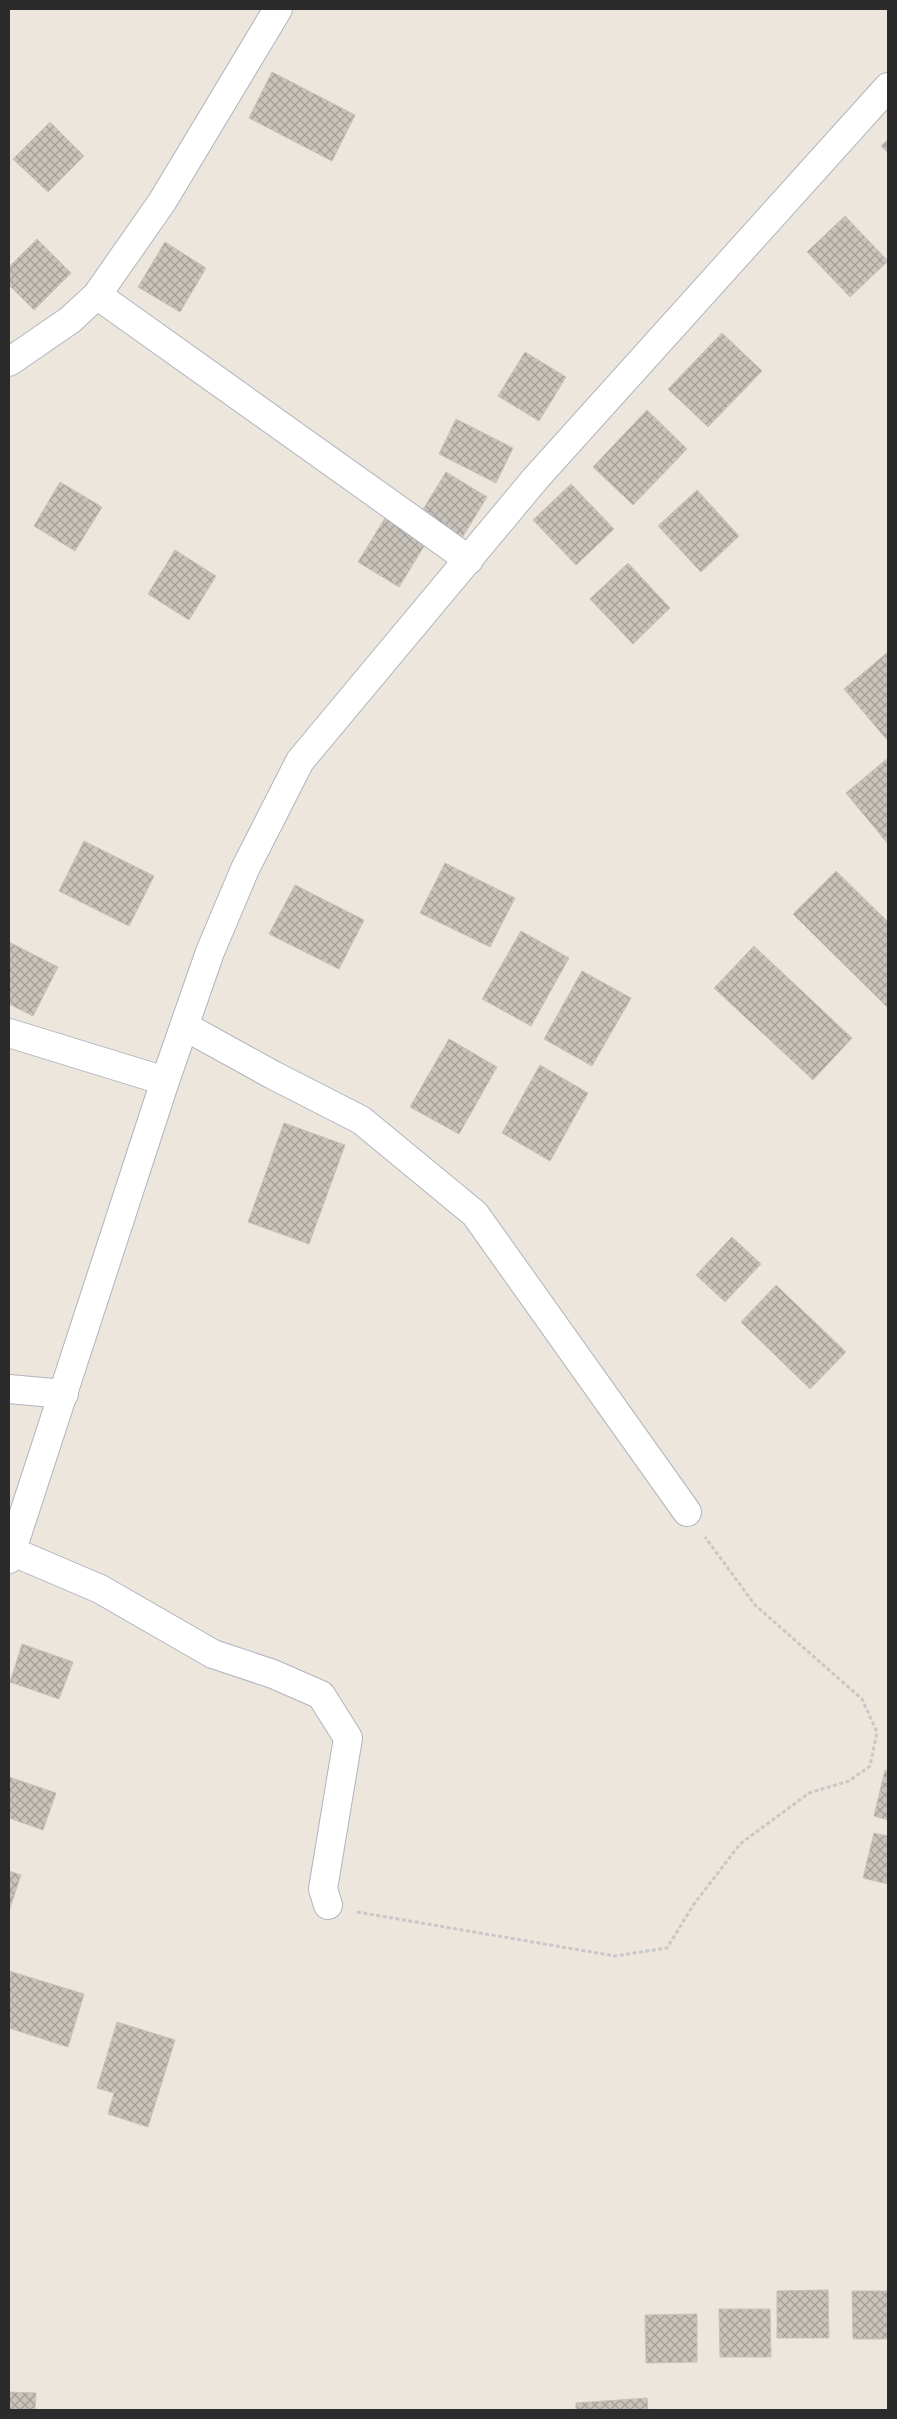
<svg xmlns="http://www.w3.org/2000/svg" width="897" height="2419" font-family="Manrope,sans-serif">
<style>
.building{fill:url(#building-cross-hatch);stroke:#c8c2b7}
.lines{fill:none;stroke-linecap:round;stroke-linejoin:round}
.street-casing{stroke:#b1b4be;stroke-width:30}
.path{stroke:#c8c8c8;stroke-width:3;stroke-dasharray:4 2.5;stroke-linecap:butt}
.street{stroke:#fff;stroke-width:28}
</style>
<defs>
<pattern id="building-cross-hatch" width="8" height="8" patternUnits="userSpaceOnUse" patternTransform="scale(1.25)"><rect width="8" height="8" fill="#c8c4bb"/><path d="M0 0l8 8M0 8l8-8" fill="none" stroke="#a39f98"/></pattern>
</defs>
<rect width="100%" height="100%" fill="#ece6dd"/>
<!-- building -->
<g class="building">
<polygon points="272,72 355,115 332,161 249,118"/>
<polygon points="50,122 84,156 48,192 13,159"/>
<polygon points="888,139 888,153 881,146"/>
<polygon points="845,216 888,261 850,297 807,252"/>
<polygon points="37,239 71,273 34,310 9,285 9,267"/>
<polygon points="165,242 206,268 180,312 138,287"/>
<polygon points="722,333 762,371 708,427 668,389"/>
<polygon points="525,352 566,377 539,421 498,396"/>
<polygon points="647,410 687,449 633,505 593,467"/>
<polygon points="456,419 513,448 496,483 439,454"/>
<polygon points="446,472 487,497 460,541 419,516"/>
<polygon points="60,482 102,507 75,551 34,526"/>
<polygon points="571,484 614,529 576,565 533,520"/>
<polygon points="697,490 739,536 701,572 658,526"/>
<polygon points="385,518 426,543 399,587 358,562"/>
<polygon points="175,550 216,576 189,620 148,594"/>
<polygon points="628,563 670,608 633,644 590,599"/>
<polygon points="888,652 888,741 844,689"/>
<polygon points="888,758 888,844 846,793"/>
<polygon points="84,841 154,876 129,926 59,891"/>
<polygon points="445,863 515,898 490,947 420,913"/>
<polygon points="836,871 888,922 888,1008 793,914"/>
<polygon points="295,885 364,920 339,969 269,934"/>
<polygon points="521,931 569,958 531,1026 482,999"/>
<polygon points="9,942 58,967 33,1016 9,1004"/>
<polygon points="754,946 852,1038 813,1080 714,988"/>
<polygon points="582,971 631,998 592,1066 544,1039"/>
<polygon points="449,1039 497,1067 459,1134 410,1107"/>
<polygon points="540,1065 588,1093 550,1161 502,1133"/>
<polygon points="284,1123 345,1145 309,1244 248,1222"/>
<polygon points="732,1237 761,1264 725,1302 696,1275"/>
<polygon points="776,1285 846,1352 810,1389 741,1322"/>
<polygon points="22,1644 73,1662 59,1699 10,1682"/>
<polygon points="885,1770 888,1771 888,1820 874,1816"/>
<polygon points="9,1777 56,1793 43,1830 9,1818"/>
<polygon points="874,1833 888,1836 888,1884 863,1878"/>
<polygon points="9,1871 21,1875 9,1911"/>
<polygon points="9,1971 84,1994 68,2047 9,2028"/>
<polygon points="117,2022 175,2040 148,2127 108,2114 114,2093 97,2088"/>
<polygon points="828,2290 829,2338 777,2338 777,2291"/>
<polygon points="852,2291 888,2291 888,2339 853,2339"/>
<polygon points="719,2309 770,2309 771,2357 720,2357"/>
<polygon points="697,2314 697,2362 646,2363 645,2315"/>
<polygon points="9,2392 36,2393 35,2410 9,2410"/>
<polygon points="647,2398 648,2410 576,2410 576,2403"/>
</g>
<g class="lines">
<defs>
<g id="street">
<polyline points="97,295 469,560"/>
<polyline points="9,362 70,320 97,295 162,202 278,9"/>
<polyline points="186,1027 273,1075 361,1120 475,1214 687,1512"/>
<polyline points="9,1033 165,1081"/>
<polyline points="9,1389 64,1394"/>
<polyline points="11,1551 100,1589 213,1654 273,1674 321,1695 348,1738 323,1889 328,1905"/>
<polyline points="9,1559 165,1081 210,952 245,869 300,761 536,478 888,87"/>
</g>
</defs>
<!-- street casing -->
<use href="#street" class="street-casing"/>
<!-- path -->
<polyline class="path" points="357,1912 615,1956 667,1948 694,1904 740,1844 809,1793 849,1781 870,1766 877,1732 862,1699 755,1605 705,1537"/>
<!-- street -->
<use href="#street" class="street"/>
</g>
<!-- border -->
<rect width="897" height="2419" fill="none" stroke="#2b2b2b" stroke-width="20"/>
</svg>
